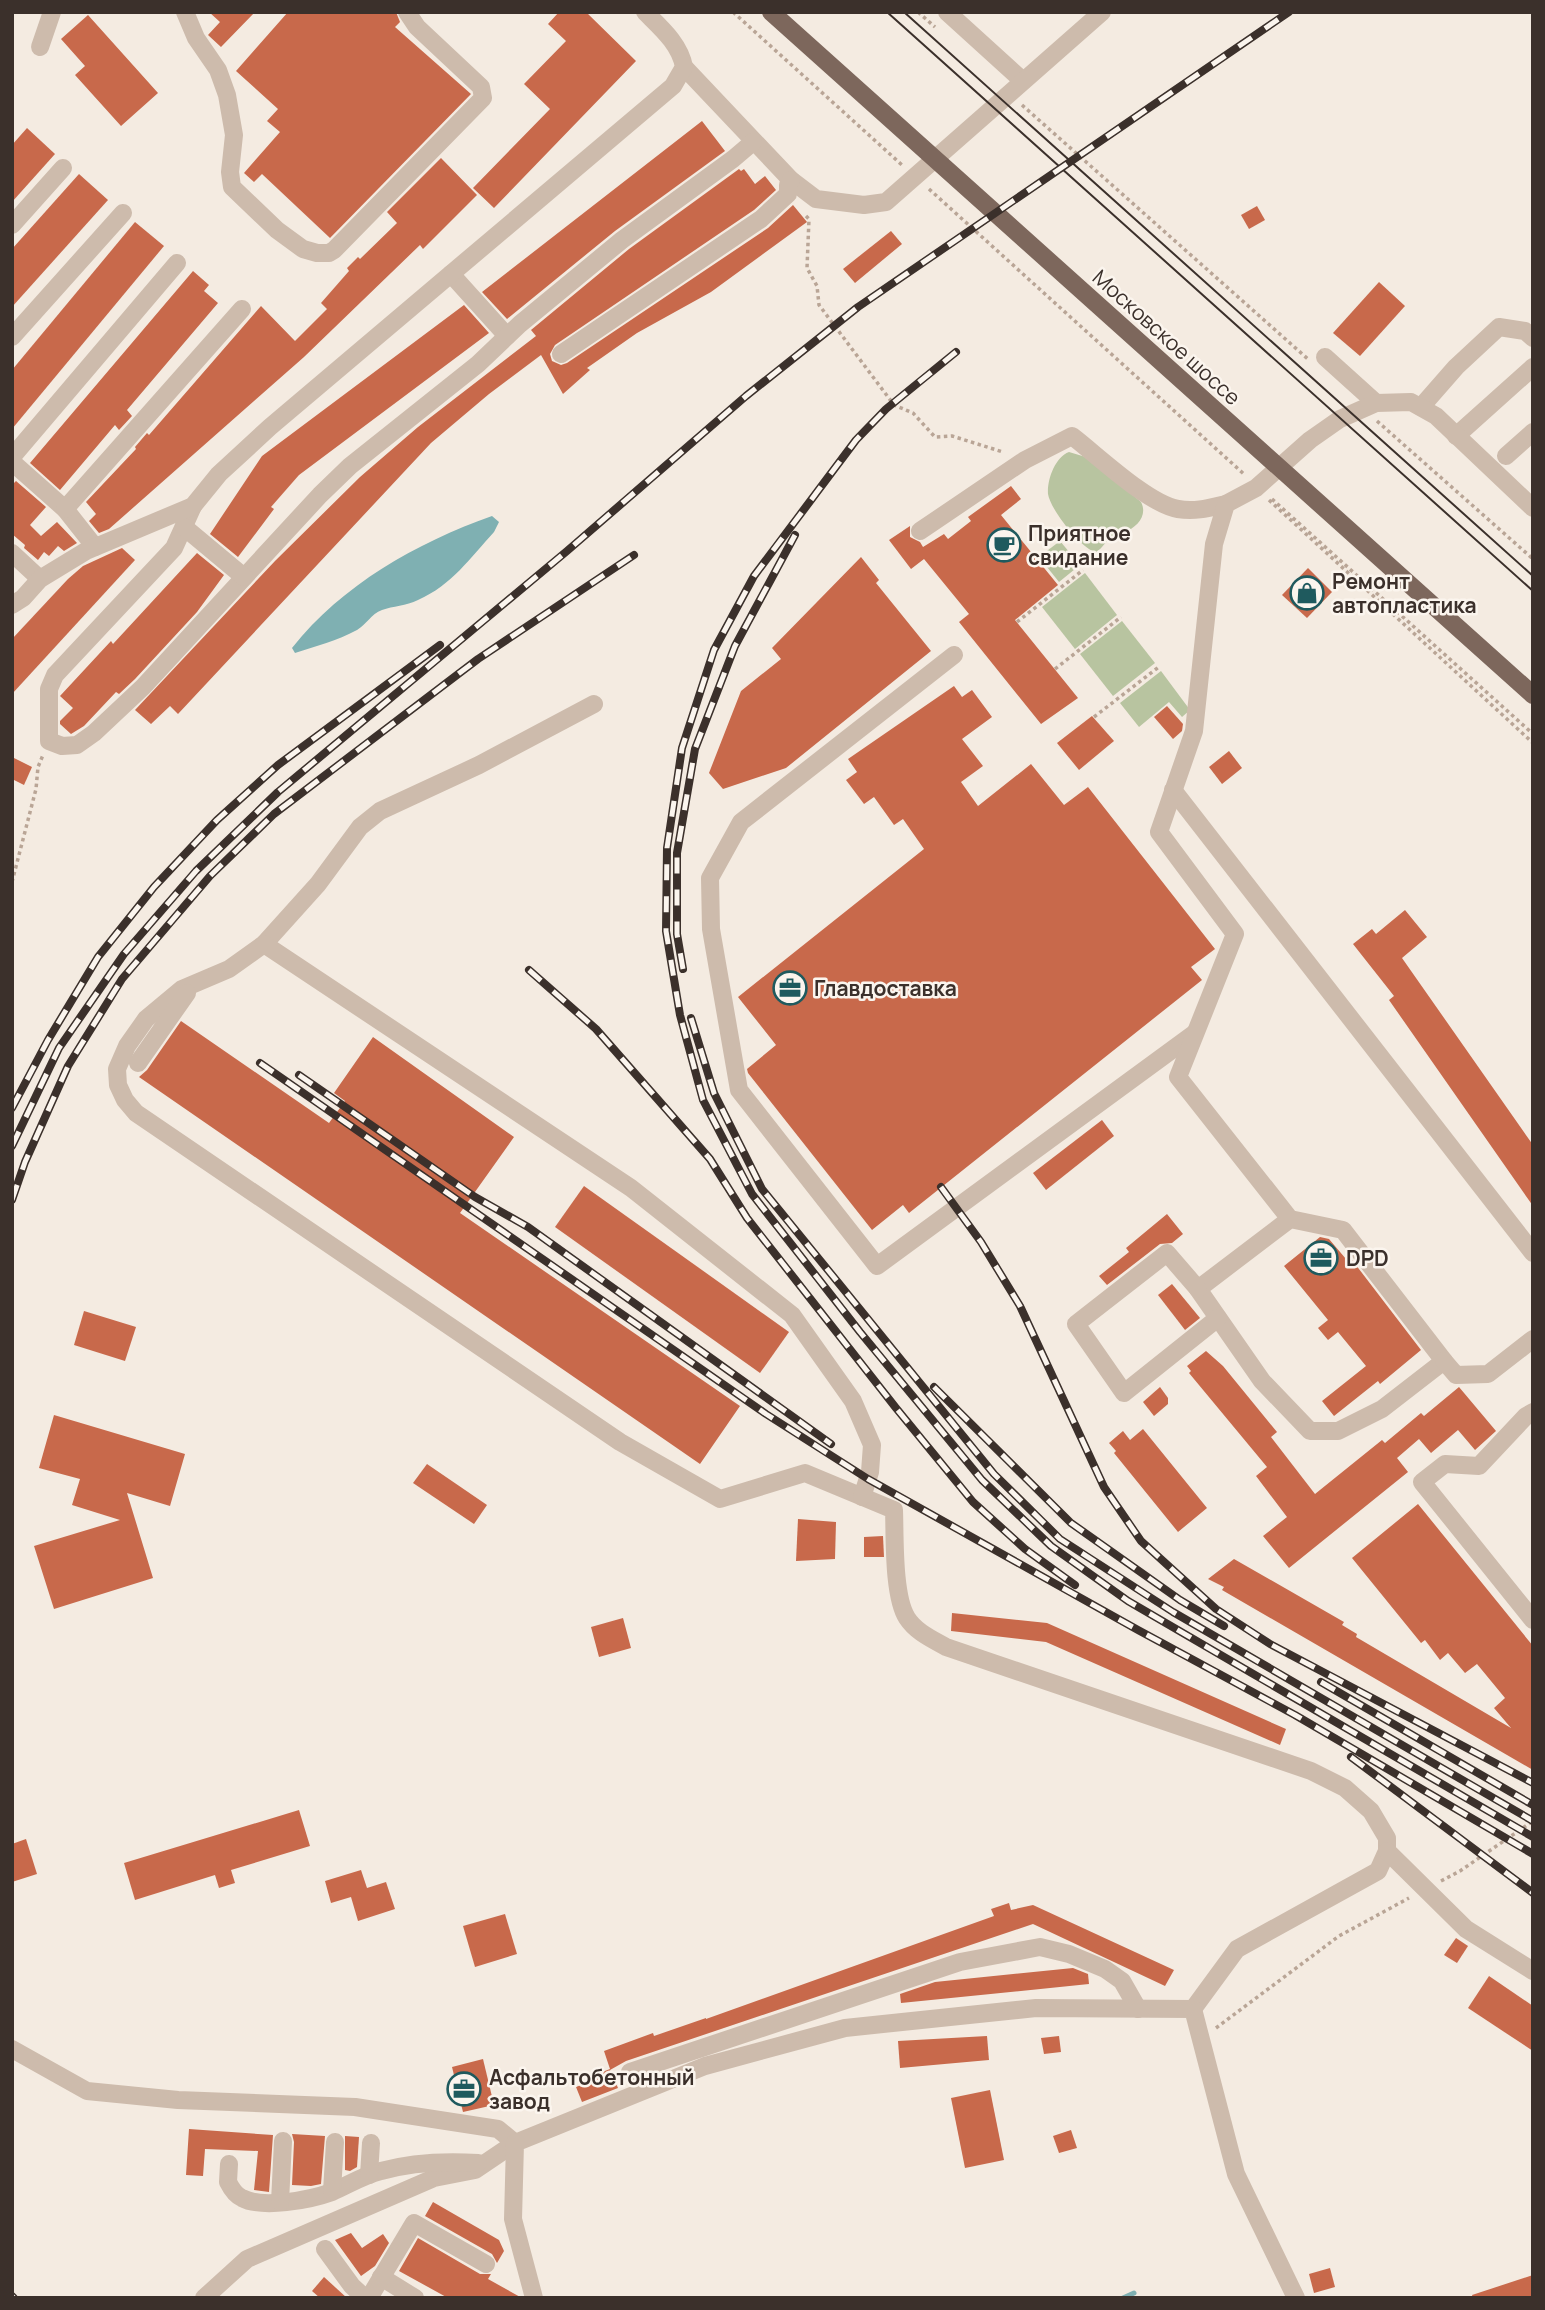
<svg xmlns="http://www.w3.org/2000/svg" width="1545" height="2310" font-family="Manrope,sans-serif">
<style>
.green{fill:#b8c4a0}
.water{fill:#7fb0b2}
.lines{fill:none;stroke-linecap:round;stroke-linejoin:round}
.stream{stroke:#7fb0b2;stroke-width:5}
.building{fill:#c8694b}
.path{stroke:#b9a596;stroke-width:3.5;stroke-dasharray:3.5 3.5;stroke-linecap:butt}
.minor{stroke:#cdbbac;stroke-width:18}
.major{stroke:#7d675c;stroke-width:18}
.tram{stroke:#3b302b;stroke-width:2}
.rail-casing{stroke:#3b302b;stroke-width:8}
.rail{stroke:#fbf5ee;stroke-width:5;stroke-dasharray:16;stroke-linecap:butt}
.labels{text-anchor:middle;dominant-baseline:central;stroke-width:5;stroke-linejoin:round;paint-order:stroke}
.street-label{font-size:21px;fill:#3b302b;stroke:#fbf5ee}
.poi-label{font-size:21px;font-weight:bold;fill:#3b302b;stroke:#fbf5ee;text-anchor:start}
</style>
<rect width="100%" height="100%" fill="#f4ebe1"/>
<!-- green -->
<g class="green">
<path d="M1069,452L1089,458L1141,502C1148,516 1137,527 1124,533C1120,535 1116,534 1113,536C1106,540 1103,548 1096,552C1082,550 1050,509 1048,494C1047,480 1055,457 1069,452Z"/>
<polygon points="1060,541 1080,565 1059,582 1039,557"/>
<polygon points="1085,573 1117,615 1075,649 1042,607"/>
<polygon points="1122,621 1155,663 1113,696 1080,654"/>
<polygon points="1161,671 1190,710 1182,717 1169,702 1139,727 1120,703"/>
</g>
<!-- water -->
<path class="water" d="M492,516L499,522L494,532C470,558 452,585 418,600C406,606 393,606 382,610C371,614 366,625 357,630C337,641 316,646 295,653L292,648C342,585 416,543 492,516Z"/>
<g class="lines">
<!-- stream -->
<polyline class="stream" points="1123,2298 1134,2293"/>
</g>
<!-- building -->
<g class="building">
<polygon points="209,12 255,12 221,47 208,35 220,22"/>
<polygon points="288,12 396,12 400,22 395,27 471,94 330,238 262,174 254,182 244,173 280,132 267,121 278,109 236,71"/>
<polygon points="559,12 586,12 636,61 494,208 473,188 550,109 524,84 566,41 548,24"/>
<polygon points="88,15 158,93 121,126 75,75 85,66 61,39"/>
<polygon points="702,121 725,151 615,231 507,319 482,292"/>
<polygon points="27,128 55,154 12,202 12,145"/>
<polygon points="441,158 477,195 423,249 420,245 304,357 109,529 99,533 89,521 96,514 86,502 136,449 135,447 147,433 149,435 261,306 295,341 327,309 321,303 349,271 347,268 358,257 360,259 397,223 387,212"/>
<polygon points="739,169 741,171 744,169 755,184 765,176 776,190 754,210 555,345 550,354 552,361 561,365 567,363 768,228 793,205 807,222 711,292 637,333 587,368 590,370 563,394 541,355 489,394 431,443 178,714 170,706 151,724 135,710 275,561 360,477 418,427 536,336 531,330 629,249"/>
<polygon points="79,174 108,200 12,307 12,249"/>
<polygon points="1257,206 1265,220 1249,229 1241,215"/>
<polygon points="135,222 164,246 12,429 12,370"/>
<polygon points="891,231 902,244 855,283 843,269"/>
<polygon points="193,271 209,285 204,291 218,303 127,410 132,416 119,430 115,425 60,490 30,463"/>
<polygon points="1379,282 1405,306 1360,356 1333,333"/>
<polygon points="464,305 489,333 299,475 271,507 274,509 238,557 210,534 262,456"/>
<polygon points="16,481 46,507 30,525 41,536 57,522 77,543 64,551 58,546 49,556 44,552 38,560 24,548 25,545 12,534 12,485"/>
<polygon points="1011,486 1021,499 1001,515 1058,585 1015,620 1078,698 1041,724 959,622 969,614 924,559 911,569 889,540 910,526 910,537 920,542 923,547 944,534 948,539 971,521 968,517"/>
<polygon points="122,548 135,560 12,694 12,639 68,579 83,566"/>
<polygon points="197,553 224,575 197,612 135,679 119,694 116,692 84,726 71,734 60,724 60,721 73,708 60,696 111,641 113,644"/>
<polygon points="861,557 879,580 876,583 931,651 786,768 723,789 709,773 741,691 781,659 772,648"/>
<polygon points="1308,568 1332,592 1307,618 1282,595"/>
<polygon points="954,686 962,697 972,690 992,717 962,739 983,766 961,782 978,806 1031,764 1064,805 1088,787 1215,949 1191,967 1202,980 909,1213 903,1205 872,1230 748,1073 747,1069 776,1045 738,997 924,849 903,819 894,825 874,797 864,804 846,780 857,772 848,759"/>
<polygon points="1167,706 1183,724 1182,731 1173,739 1154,717"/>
<polygon points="1092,716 1114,741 1079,770 1057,743"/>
<polygon points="1229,751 1242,768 1222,784 1209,767"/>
<polygon points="12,757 32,767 24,785 12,779"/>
<polygon points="1405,910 1427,937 1402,958 1533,1145 1533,1206 1389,1000 1394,996 1353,944 1372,929 1376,934"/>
<polygon points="181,1021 329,1123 345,1101 334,1093 373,1037 514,1137 460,1213 740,1406 700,1464 139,1077 147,1070"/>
<polygon points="1102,1120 1114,1136 1046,1190 1033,1173"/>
<polygon points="584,1186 789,1332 760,1373 555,1227"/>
<polygon points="1167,1214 1183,1234 1172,1243 1160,1244 1107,1285 1099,1276 1129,1252 1126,1248"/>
<polygon points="1320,1237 1329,1239 1346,1259 1349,1256 1421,1350 1380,1384 1378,1381 1334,1416 1322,1401 1366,1366 1338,1332 1328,1340 1318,1328 1328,1320 1284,1266"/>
<polygon points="1172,1284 1200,1318 1185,1330 1158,1295"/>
<polygon points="84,1311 136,1327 125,1361 74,1345"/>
<polygon points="1206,1351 1223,1366 1277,1432 1271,1437 1315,1494 1382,1440 1385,1443 1421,1413 1424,1416 1459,1387 1496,1431 1475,1450 1458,1430 1431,1453 1419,1439 1397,1458 1408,1472 1289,1568 1263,1536 1287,1517 1256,1476 1267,1467 1189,1373 1191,1371 1187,1366"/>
<polygon points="1160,1387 1168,1398 1168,1404 1154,1416 1143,1402"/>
<polygon points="54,1415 185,1454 170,1506 127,1493 153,1578 54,1609 34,1546 120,1520 72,1505 80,1479 39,1468"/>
<polygon points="1143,1429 1207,1508 1178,1532 1114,1453 1116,1451 1109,1443 1123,1431 1130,1440"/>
<polygon points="427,1464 487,1505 474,1524 413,1483"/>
<polygon points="1418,1504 1533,1646 1533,1770 1222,1590 1224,1587 1208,1579 1234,1559 1344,1622 1342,1625 1357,1634 1356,1637 1511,1728 1494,1708 1505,1698 1477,1664 1465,1673 1448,1653 1440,1660 1425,1640 1421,1643 1352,1558"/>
<polygon points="798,1519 836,1522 835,1559 796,1561"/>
<polygon points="883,1536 884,1557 864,1557 864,1537"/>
<polygon points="952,1613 1047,1623 1286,1729 1280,1745 1046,1642 951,1631"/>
<polygon points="623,1618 631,1648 599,1657 591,1627"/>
<polygon points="299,1810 310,1846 231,1870 235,1883 219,1888 215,1875 135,1900 124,1863"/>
<polygon points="26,1839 37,1874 12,1882 12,1844"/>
<polygon points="361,1870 367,1888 386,1882 395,1909 358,1921 351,1897 331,1903 325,1881"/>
<polygon points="1009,1903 1011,1910 1033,1905 1174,1970 1165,1986 1033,1924 626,2061 610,2070 618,2088 582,2102 576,2087 594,2080 592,2076 610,2069 604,2051 653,2033 654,2036 706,2018 706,2019 994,1916 991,1909"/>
<polygon points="505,1914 517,1954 475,1967 463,1926"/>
<polygon points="1456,1938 1468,1946 1457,1963 1444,1955"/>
<polygon points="1073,1968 1088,1974 1089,1984 901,2003 900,1994 935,1982"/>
<polygon points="1489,1976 1533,2006 1533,2051 1468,2008"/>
<polygon points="987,2036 989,2060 900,2068 898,2041"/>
<polygon points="1059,2036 1061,2052 1044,2054 1041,2038"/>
<polygon points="483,2059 494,2105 463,2112 452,2067"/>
<polygon points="990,2090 1004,2160 965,2168 951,2098"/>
<polygon points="189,2129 273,2135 269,2192 254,2190 258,2151 205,2149 203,2176 186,2175"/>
<polygon points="1071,2130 1077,2148 1059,2153 1053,2136"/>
<polygon points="292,2134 325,2136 321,2184 311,2186 292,2185 294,2142"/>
<polygon points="345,2136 359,2137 357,2167 350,2171 345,2170"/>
<polygon points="433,2202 499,2240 504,2251 497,2263 492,2254 425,2216"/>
<polygon points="351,2233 362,2248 383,2234 389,2243 375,2266 361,2276 335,2240"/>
<polygon points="418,2238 480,2274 491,2274 488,2279 522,2298 448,2298 399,2271"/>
<polygon points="1330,2268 1335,2287 1314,2293 1309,2274"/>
<polygon points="1533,2275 1533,2298 1473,2298 1472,2295"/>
<polygon points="324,2277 347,2298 320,2298 312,2291"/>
</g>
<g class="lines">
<!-- path -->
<g class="path">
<polyline points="733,12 902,165"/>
<polyline points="918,12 935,27"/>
<polyline points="1022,105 1309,360"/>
<polyline points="929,189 1245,475"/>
<polyline points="806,216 809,219 807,268 817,286 819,305 894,405 913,413 935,437 952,436 1003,452"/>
<polyline points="1377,421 1533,559"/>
<polyline points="1272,499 1533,734"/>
<polyline points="1269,500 1533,743"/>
<polyline points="1017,622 1083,570"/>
<polyline points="1055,669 1121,617"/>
<polyline points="1094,717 1160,666"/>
<polyline points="12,882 36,789 38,767 43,755"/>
<polyline points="1441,1881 1460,1871 1533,1821"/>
<polyline points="1216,2028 1339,1936 1409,1898"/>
</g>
<!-- minor -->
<g class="minor">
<polyline points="185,12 196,38 218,70 227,95 234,135 230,172 232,187 277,230 303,249 317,253 329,253 334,250 483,98 481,87 417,27 407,12"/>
<polyline points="947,12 1023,81"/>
<polyline points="40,47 52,12"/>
<polyline points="684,67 791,180 816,199 864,205 886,202 1102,12"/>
<polyline points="12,225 63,168"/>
<polyline points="451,274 507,336"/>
<polyline points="12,337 123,213"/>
<polyline points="561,354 761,219 788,194 788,185 791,180"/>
<polyline points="1325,357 1376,403"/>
<polyline points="1421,407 1456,367 1499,327 1525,331 1533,338"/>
<polyline points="1456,436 1533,367"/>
<polyline points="1506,456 1533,432"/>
<polyline points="12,457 177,263"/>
<polyline points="12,462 65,509 95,547"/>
<polyline points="193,506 174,548 55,675 49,689 49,741 62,746 77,745 94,733 143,687 320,495 350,466 478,364 520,324 622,240 733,159 753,142"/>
<polyline points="65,509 242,309"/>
<polyline points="184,527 244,577"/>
<path d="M920,531L1025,460L1072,436C1097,455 1148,504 1178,509C1195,512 1209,508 1226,504"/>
<polyline points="12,553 40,579"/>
<path d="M12,605L23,598L40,579L86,551L193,506L219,474L270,427L673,86L684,67C680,44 661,28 645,12"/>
<polyline points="954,655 741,822 710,878 711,929 739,1090 877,1266 1195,1033"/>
<path d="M594,704L479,765L380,811L360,827L318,884L264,944L229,969L182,989L146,1019L127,1046L117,1069L118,1085L125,1100L136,1113L620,1442L720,1499L805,1473L894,1510C895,1537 893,1596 907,1618C916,1632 932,1639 946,1647L1311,1771L1345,1788L1371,1811L1387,1838V1851L1378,1871L1237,1949L1193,2009"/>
<polyline points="1173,790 1533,1253"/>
<polyline points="264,944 631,1188 792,1315 853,1401 872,1445 870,1472 862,1497"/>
<polyline points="138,1063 187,993"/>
<polyline points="1290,1219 1198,1289 1262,1381 1310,1431 1338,1431 1382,1409 1444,1361 1343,1230 1290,1219 1178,1077 1235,934 1159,832 1194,731 1214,544 1226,504 1256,488 1310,440 1340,419 1376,403 1411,402 1436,416 1533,508"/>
<polyline points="1198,1289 1167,1253 1076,1324 1124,1393 1218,1318"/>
<polyline points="1444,1361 1456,1375 1488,1374 1533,1339"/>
<polyline points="1533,1412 1526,1416 1479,1466 1445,1464 1422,1482 1533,1620"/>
<polyline points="1387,1851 1466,1929 1533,1971"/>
<polyline points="12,2049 87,2091 178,2100 355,2107 498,2129 515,2143 475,2170 434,2178 247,2259 204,2298"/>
<polyline points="630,2072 960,1962 1040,1947 1069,1954 1105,1969 1122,1981 1138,2009"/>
<path d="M229,2164L228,2182C231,2188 235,2195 242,2198C262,2209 310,2200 332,2192C348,2185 364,2175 381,2171C413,2162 445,2161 478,2163"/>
<polyline points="369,2175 371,2143"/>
<polyline points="332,2191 335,2142"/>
<polyline points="280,2202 283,2141"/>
<polyline points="325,2249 352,2286 365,2298"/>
<polyline points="381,2277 415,2298"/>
<polyline points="369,2298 414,2223 486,2264"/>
<polyline points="534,2298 513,2219 515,2143 705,2066 845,2028 1036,2008 1193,2009 1236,2174 1296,2298"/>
</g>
<!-- major -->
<polyline class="major" points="771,12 1533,695"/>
<!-- tram -->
<g class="tram">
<polyline points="887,12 1533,591"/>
<polyline points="904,12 1533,576"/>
</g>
<defs>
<g id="rail">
<polyline points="956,352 886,409 856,440 754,576 714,650 682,748 667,848 666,931 680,1015 703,1100 752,1194 860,1332 982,1480 1051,1546 1128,1601 1533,1837"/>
<polyline points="683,969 677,934 677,853 695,749 735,646 795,535"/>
<polyline points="529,970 596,1029 710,1159 747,1218 896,1408 973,1502 1025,1549 1075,1585"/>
<polyline points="691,1018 714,1093 762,1189 994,1474 1060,1539 1173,1612 1533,1821"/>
<polyline points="260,1063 766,1414 868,1479 1138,1630 1295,1715 1533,1854"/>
<polyline points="299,1075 475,1197 528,1227 831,1444"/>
<polyline points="12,1108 48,1040 98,957 154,887 217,820 278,765 440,645"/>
<polyline points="12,1146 59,1048 124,954 196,871 278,792 567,551 746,396 858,307 1289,12"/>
<polyline points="941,1187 981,1242 1020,1306 1104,1487 1141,1541 1216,1609 1270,1644 1533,1783"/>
<polyline points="12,1200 25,1162 68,1066 122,979 210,876 274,814 478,659 634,555"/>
<polyline points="934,1387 1071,1523 1180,1600 1224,1626"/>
<polyline points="1321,1682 1533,1805"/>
<polyline points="1351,1757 1533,1893"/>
<polyline points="12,2296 14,2298"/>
</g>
</defs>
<!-- rail casing -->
<use href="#rail" class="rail-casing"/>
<!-- rail -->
<use href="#rail" class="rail"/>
</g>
<!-- icons -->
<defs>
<symbol id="cafe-ring" viewBox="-11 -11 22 22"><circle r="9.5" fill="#fbf5ee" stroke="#1f5a5e" stroke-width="1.5"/><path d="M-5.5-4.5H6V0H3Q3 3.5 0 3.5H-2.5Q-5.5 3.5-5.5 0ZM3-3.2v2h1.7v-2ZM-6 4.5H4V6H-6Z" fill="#1f5a5e"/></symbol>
<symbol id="shop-ring" viewBox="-11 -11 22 22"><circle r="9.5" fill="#fbf5ee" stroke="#1f5a5e" stroke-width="1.5"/><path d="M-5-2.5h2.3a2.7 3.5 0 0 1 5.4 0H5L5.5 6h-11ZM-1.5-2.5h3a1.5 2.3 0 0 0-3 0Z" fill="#1f5a5e"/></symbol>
<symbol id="office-ring" viewBox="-11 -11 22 22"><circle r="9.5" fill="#fbf5ee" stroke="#1f5a5e" stroke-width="1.5"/><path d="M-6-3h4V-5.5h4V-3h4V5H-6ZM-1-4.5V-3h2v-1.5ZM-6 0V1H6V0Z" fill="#1f5a5e"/></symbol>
</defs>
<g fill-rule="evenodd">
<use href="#cafe-ring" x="985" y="526" width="38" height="38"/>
<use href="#shop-ring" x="1288" y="574" width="38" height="38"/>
<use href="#office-ring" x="771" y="969" width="38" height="38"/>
<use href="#office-ring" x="1302" y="1239" width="38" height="38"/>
<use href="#office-ring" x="445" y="2070" width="38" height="38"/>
</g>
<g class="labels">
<!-- street labels -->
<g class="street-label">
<text transform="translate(1167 337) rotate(42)">Московское шоссе</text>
</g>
<!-- poi labels -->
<g class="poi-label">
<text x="1028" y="533">Приятное<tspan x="1028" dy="24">свидание</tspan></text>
<text x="1332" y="581">Ремонт<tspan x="1332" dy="24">автопластика</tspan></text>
<text x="814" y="988">Главдоставка</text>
<text x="1346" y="1258">DPD</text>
<text x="489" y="2077">Асфальтобетонный<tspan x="489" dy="24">завод</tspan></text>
</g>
</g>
<!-- border -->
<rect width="1545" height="2310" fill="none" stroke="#3b302b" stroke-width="28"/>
</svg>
